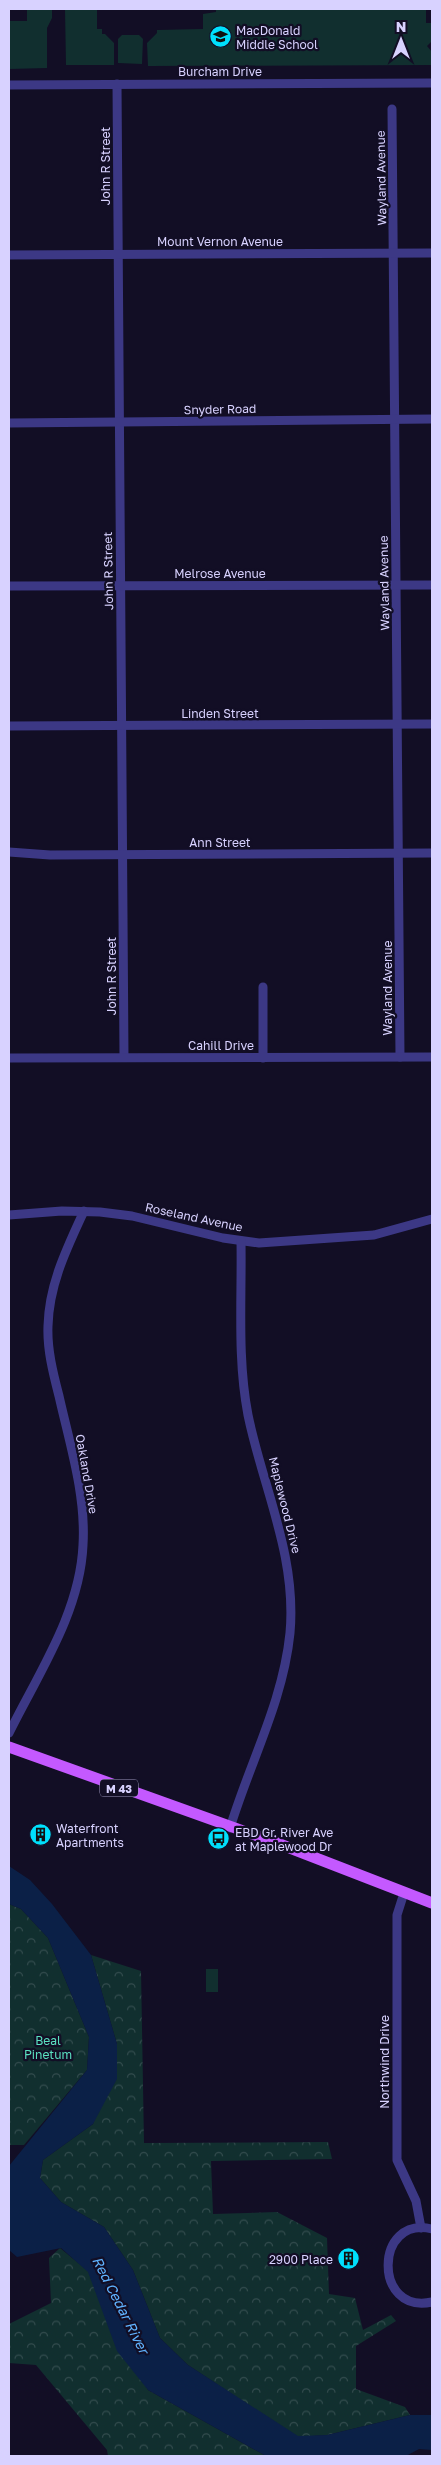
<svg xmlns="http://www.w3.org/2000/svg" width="441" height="2465" font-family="'Golos Text',sans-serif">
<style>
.green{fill:#112f2f}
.forest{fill:url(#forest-crowns)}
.water{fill:#0b2047}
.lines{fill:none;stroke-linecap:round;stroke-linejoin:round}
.minor{stroke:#3c3885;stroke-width:9}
.major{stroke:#c459ff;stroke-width:11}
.labels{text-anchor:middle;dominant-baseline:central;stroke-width:4.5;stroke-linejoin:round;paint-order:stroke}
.shield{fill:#120e25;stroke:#9d97be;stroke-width:1}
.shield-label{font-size:11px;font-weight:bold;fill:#d8d2ff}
.poi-label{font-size:12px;fill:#d8d2ff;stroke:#120e25;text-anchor:start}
.street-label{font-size:12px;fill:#d8d2ff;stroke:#120e25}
.park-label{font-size:12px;fill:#5be2c2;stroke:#120e25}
.water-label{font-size:14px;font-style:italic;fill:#60b3ff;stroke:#120e25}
</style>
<defs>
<pattern id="forest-crowns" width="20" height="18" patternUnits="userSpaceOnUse" patternTransform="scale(1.25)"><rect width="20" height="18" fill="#112f2f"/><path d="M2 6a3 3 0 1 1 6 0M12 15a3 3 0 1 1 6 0" fill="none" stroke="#334c4e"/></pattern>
</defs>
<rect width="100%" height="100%" fill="#120e25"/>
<!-- green -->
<g class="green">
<polygon points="27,9 52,9 52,18 47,28 47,68 9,69 9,21 27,21"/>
<polygon points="65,9 97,9 97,29 102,29 102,34 105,34 114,43 114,65 66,65"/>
<polygon points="216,9 426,9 426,23 432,23 432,41 427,46 432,52 432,65 148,66 147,43 157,33 157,30 203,29 203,14 216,12"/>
<polygon points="122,35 139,35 143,39 142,64 118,63 118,39"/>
<rect x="206" y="1969" width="12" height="23"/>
</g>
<!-- forest -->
<g class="forest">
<polygon points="9,1904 21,1909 48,1938 89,2037 87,2070 24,2145 9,2145"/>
<polygon points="91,1955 141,1971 144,2143 328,2142 332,2159 211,2161 213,2214 277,2212 327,2238 329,2294 355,2298 363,2330 391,2315 396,2321 356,2346 356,2389 405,2407 410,2415 327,2435 298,2437 235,2396 188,2365 160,2338 133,2270 104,2227 61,2202 40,2178 43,2160 93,2124 117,2044"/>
<polygon points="60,2248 88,2271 99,2299 148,2390 266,2456 108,2456 107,2450 36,2365 9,2363 9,2324 51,2303 49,2258"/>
</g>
<!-- water -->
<polygon class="water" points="9,1866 30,1880 52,1904 91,1955 117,2044 117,2079 93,2124 43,2160 40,2178 61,2202 104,2227 133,2270 160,2338 188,2365 298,2436 327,2435 410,2415 432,2415 432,2450 419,2449 406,2456 266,2456 148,2390 117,2351 88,2272 61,2248 17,2257 9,2250 9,2166 87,2070 89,2037 48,1938 21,1909 9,1904"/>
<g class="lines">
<!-- minor -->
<g class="minor">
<polyline points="117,84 124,1057"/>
<polyline points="9,85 432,83"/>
<polyline points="392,109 400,1057"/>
<polyline points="9,255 432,253"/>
<polyline points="9,423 432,419"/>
<polyline points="9,586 432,585"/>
<polyline points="9,726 432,724"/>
<polyline points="9,852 50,855 432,853"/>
<polyline points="263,987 263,1058"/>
<polyline points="9,1058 432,1057"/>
<polyline points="9,1215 62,1211 100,1212 132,1216 223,1238 259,1243 374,1235 432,1219"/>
<path d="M9,1733C38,1674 80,1613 83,1545C86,1495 70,1445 59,1396C53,1373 47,1349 48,1326C49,1284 67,1248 84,1211"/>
<path d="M230,1828C250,1762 283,1702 290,1633C297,1556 263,1488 248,1415C237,1358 242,1299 241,1241"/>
<polyline points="404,1893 397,1915 397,2160 416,2201 421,2228"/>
<path d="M432,2229C374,2215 373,2315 432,2302"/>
</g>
<!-- major -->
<polyline class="major" points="9,1747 277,1843 432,1903"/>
</g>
<!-- icons -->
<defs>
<symbol id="school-disc" viewBox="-11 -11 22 22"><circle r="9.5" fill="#00e0fd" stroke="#120e25"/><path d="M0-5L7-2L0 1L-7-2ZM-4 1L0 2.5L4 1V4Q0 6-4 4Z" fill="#111"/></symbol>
<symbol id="building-disc" viewBox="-11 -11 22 22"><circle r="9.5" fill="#00e0fd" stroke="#120e25"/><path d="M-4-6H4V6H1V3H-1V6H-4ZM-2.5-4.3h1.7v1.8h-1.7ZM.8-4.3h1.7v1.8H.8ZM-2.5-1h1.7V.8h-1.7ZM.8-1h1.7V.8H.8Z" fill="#111"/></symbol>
<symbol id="bus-disc" viewBox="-11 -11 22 22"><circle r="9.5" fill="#00e0fd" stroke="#120e25"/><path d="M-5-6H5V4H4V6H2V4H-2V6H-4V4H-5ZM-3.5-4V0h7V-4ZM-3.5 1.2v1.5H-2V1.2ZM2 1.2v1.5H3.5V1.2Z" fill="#111"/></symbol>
</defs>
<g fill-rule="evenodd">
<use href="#school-disc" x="208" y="24" width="25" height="25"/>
<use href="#building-disc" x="28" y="1822" width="25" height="25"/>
<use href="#bus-disc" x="206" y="1826" width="25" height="25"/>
<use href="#building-disc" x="336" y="2246" width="25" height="25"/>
</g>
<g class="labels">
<!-- shield labels -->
<rect class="shield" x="100" y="1779.5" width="38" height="17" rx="4"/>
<g class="shield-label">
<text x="119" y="1788">M 43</text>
</g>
<!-- poi labels -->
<g class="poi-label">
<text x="236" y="30">MacDonald<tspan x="236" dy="14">Middle School</tspan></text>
<text x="56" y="1828">Waterfront<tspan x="56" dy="14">Apartments</tspan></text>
<text x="235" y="1832">EBD Gr. River Ave<tspan x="235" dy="14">at Maplewood Dr</tspan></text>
<text x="333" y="2259" text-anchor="end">2900 Place</text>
</g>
<!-- street labels -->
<g class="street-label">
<text x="220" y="71">Burcham Drive</text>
<text transform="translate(105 166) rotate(-90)">John R Street</text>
<text transform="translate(381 178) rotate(-91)">Wayland Avenue</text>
<text x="220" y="241">Mount Vernon Avenue</text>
<text transform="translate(220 409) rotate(-1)">Snyder Road</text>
<text transform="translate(108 571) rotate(-91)">John R Street</text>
<text x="220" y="573">Melrose Avenue</text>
<text transform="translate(384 583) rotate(-91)">Wayland Avenue</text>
<text x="220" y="713">Linden Street</text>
<text x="220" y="842">Ann Street</text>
<text transform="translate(111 976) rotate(-90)">John R Street</text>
<text transform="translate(387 988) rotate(-90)">Wayland Avenue</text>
<text x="221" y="1045">Cahill Drive</text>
<text transform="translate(194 1217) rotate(12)">Roseland Avenue</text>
<text transform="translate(87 1474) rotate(80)">Oakland Drive</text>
<text transform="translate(285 1505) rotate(76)">Maplewood Drive</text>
<text transform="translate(384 2062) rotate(-90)">Northwind Drive</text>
</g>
<!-- park labels -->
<g class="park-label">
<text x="48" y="2040">Beal<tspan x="48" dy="14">Pinetum</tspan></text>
</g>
<!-- water labels -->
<g class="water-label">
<text transform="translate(121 2305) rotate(63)">Red Cedar River</text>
</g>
</g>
<!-- border -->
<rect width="441" height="2465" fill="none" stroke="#d8d2ff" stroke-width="20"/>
<!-- north arrow -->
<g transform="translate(401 40)" stroke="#120e25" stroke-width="4" paint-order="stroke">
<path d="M0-4L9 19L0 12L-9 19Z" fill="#d8d2ff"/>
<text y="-8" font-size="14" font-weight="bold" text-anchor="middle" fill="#d8d2ff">N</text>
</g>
</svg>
